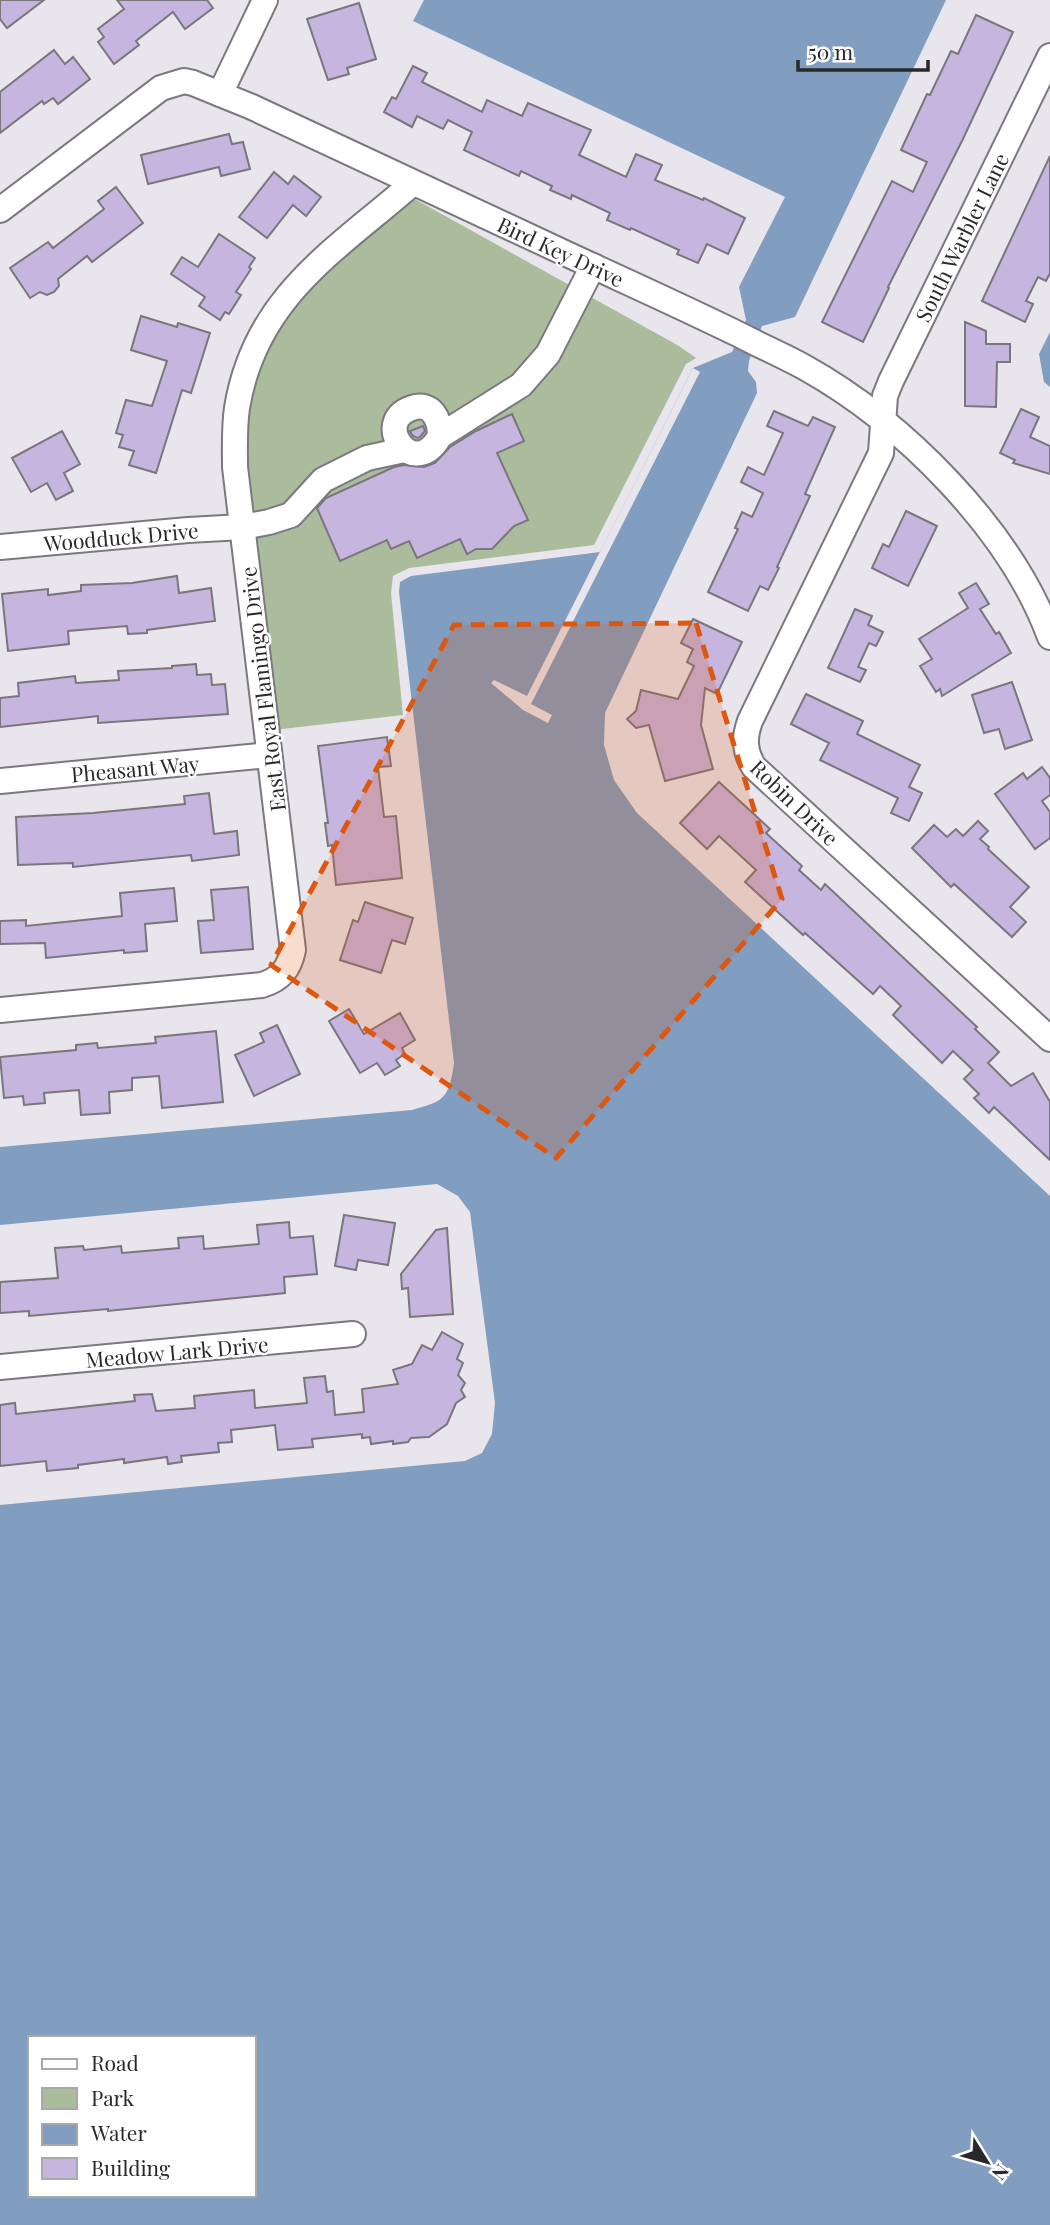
<svg xmlns="http://www.w3.org/2000/svg" width="1050" height="2225" font-family="'Playfair Display',serif">
<style>
.green{fill:#aabc9c}
.water{fill:#819dc0;fill-rule:evenodd}
.pier{fill:#e8e5ec}
.building{fill:#c6b5de;stroke:#79767d;stroke-width:2}
.lines{fill:none;stroke-linecap:round;stroke-linejoin:round}
.minor-casing{stroke:#7b787f;stroke-width:28}
.minor{stroke:#fff;stroke-width:24}
.marked{fill:#de570e;fill-opacity:0.2;stroke:#de570e;stroke-width:5;stroke-dasharray:14 9;stroke-linejoin:round}
.labels{text-anchor:middle;dominant-baseline:central;stroke-width:5;stroke-linejoin:round;paint-order:stroke}
.street-label{font-size:21px;fill:#29282a;stroke:#fff}
</style>
<rect width="100%" height="100%" fill="#e8e5ec"/>
<!-- green -->
<polygon class="green" points="402,192 679,346 696,358 686,364 594,545 409,568 393,576 391,593 403,715 265,731 238,389 251,332"/>
<!-- water -->
<g class="water">
<path d="M424,0H946L795,317L762,326L749,361L748,371L756,382L757,393L605,713L604,745L614,780L637,813L1050,1196V2225H0V1505L465,1461L482,1453L492,1434L495,1403L470,1212L458,1196L437,1184L0,1225V1147L412,1110C445,1101 449,1098 454,1063L399,592L400,582L411,576L600,552L693,368L732,352L746,320L739,287L785,197L413,21ZM30,2038H254V2195H30Z"/>
<polygon points="1050,332 1050,387 1044,382 1039,354"/>
</g>
<!-- pier -->
<polygon class="pier" points="693,368 700,372 531,704 552,715 548,723 523,710 491,683 494,680 527,696"/>
<!-- building -->
<g class="building">
<polygon points="0,0 44,0 7,28 0,19"/>
<polygon points="117,0 207,0 213,8 185,29 173,12 136,41 139,45 114,64 98,42 104,37 98,29 124,9"/>
<polygon points="359,3 376,59 347,68 349,74 328,80 307,19"/>
<polygon points="976,15 1013,32 962,141 888,287 889,288 863,342 822,322 892,181 913,192 927,162 901,150 927,94 930,95 951,51 958,54"/>
<polygon points="54,50 65,64 73,57 90,79 58,104 53,98 44,104 42,101 0,133 0,92"/>
<polygon points="413,66 427,73 422,82 482,112 487,100 522,116 528,103 591,130 579,155 626,177 636,154 662,165 655,180 703,200 704,198 745,218 728,254 707,244 698,263 677,254 679,250 631,228 630,230 607,220 610,213 572,195 571,199 550,190 552,186 521,171 519,176 464,150 472,132 448,120 443,129 417,116 412,127 384,112 392,97 396,99"/>
<polygon points="229,134 232,144 243,142 250,169 221,176 219,167 148,184 141,155"/>
<polygon points="1050,156 1050,273 1046,281 1038,277 1026,301 1033,304 1025,322 982,301"/>
<polygon points="274,172 288,184 294,176 321,197 306,216 293,205 267,238 239,217"/>
<polygon points="116,187 143,223 92,262 87,256 58,279 59,286 54,292 47,295 40,292 30,298 10,268 48,242 53,248 104,209 98,201"/>
<polygon points="219,234 255,258 249,267 251,269 236,292 241,295 229,314 225,312 220,320 199,306 205,297 171,274 182,257 198,267"/>
<polygon points="141,316 177,327 178,323 210,333 191,393 182,390 156,473 129,465 134,451 119,447 123,435 116,433 126,400 152,406 167,361 131,350"/>
<polygon points="965,322 986,331 986,344 1010,344 1010,362 997,362 996,407 965,406"/>
<polygon points="1021,409 1039,417 1030,437 1050,446 1050,474 1013,463 1015,460 1000,453"/>
<polygon points="774,411 808,426 813,417 835,427 805,494 810,496 777,567 779,568 768,590 760,586 748,611 708,592 738,529 735,528 742,512 752,517 763,493 741,482 748,467 764,475 783,433 767,426"/>
<polygon points="512,414 524,441 497,453 528,520 514,526 492,549 476,549 467,554 460,539 417,558 409,541 391,549 387,540 340,561 317,508 326,498 394,467 404,465 424,467 435,463 450,447 476,431"/>
<polygon points="423,426 425,431 420,437 417,438 412,435 410,431"/>
<polygon points="62,431 80,464 64,473 73,491 56,500 47,483 31,492 12,458"/>
<polygon points="906,511 937,526 908,586 872,568 883,544 889,547"/>
<polygon points="177,576 179,593 211,588 215,621 147,630 147,633 128,634 127,626 68,631 69,644 8,651 2,594 48,589 48,595 81,591 81,585 132,583"/>
<polygon points="976,583 989,604 980,609 996,634 999,632 1011,653 942,696 940,689 936,692 920,666 932,659 919,639 968,608 959,593"/>
<polygon points="855,609 872,616 868,625 883,632 876,646 869,643 858,667 866,670 860,682 828,668"/>
<polygon points="693,619 742,642 717,694 705,688 701,725 713,769 665,781 649,725 636,728 627,719 636,711 641,690 678,699 694,666 687,662 693,649 681,643"/>
<polygon points="196,664 197,675 211,674 212,685 225,684 228,714 98,723 98,716 0,727 0,698 19,696 18,683 75,676 76,683 119,680 118,671 172,668 172,666"/>
<polygon points="1012,682 1032,740 1005,749 999,729 984,733 972,695"/>
<polygon points="806,694 863,721 857,734 920,765 909,787 922,793 909,821 891,813 898,798 820,760 829,743 791,724"/>
<polygon points="387,737 391,766 378,767 384,817 396,816 402,878 336,885 332,845 328,846 325,823 328,823 318,746"/>
<polygon points="1042,767 1050,778 1050,795 1042,801 1050,812 1050,838 1035,849 995,794 1023,773 1027,779"/>
<polygon points="719,782 770,829 766,833 802,866 799,870 821,890 825,884 977,1027 975,1029 999,1052 988,1063 1011,1086 1033,1073 1050,1102 1050,1160 994,1107 989,1113 974,1098 979,1094 964,1079 973,1070 953,1051 942,1063 893,1015 901,1006 880,986 873,994 805,933 803,935 745,882 756,870 719,836 707,849 680,823"/>
<polygon points="209,793 214,834 237,831 239,855 192,861 191,855 73,867 73,863 18,865 16,817 93,813 185,804 184,796"/>
<polygon points="978,821 988,831 980,839 989,847 988,849 1029,887 1010,907 1026,922 1012,937 954,884 951,887 912,848 934,825 947,837 956,829 963,836"/>
<polygon points="248,887 253,949 201,953 198,921 214,920 211,890"/>
<polygon points="174,888 177,921 145,924 147,951 124,953 124,950 46,958 45,943 0,944 0,921 26,920 26,926 122,916 120,893"/>
<polygon points="365,902 413,918 405,944 392,940 381,973 340,960 353,920 358,922"/>
<polygon points="349,1009 364,1034 400,1013 415,1040 402,1048 405,1054 396,1060 400,1066 385,1075 377,1063 360,1073 329,1021"/>
<polygon points="277,1025 300,1074 254,1096 235,1055 264,1042 260,1033"/>
<polygon points="216,1031 223,1102 162,1108 159,1076 132,1078 132,1090 109,1092 110,1113 81,1115 79,1090 44,1093 45,1103 24,1105 23,1096 4,1098 0,1057 76,1050 76,1045 97,1043 98,1048 156,1043 155,1037"/>
<polygon points="344,1215 395,1223 388,1265 358,1260 356,1270 335,1266"/>
<polygon points="289,1222 290,1238 313,1236 317,1274 284,1277 285,1293 108,1311 108,1309 29,1316 29,1311 0,1313 0,1282 58,1278 55,1248 83,1246 84,1250 121,1246 122,1253 179,1248 178,1238 203,1236 204,1249 259,1244 257,1225"/>
<polygon points="447,1228 453,1314 410,1317 408,1288 402,1289 401,1274 436,1230"/>
<polygon points="442,1332 463,1344 457,1359 463,1363 458,1375 465,1383 461,1390 465,1397 456,1403 447,1424 429,1437 411,1438 408,1442 393,1444 393,1441 371,1444 370,1437 362,1438 362,1434 312,1439 313,1447 278,1450 275,1425 231,1430 232,1442 218,1443 219,1452 181,1456 182,1462 168,1464 167,1457 124,1463 124,1459 78,1465 78,1468 47,1471 46,1461 0,1466 0,1405 15,1403 16,1414 135,1401 134,1395 152,1394 156,1411 195,1408 194,1396 254,1390 255,1408 307,1403 304,1378 325,1376 327,1392 333,1391 335,1415 364,1412 362,1389 398,1384 393,1370 412,1364 422,1345 432,1350"/>
</g>
<g class="lines">
<defs>
<g id="minor">
<path d="M1050,56L891,381L885,396L881,453L750,721C744,738 744,751 754,767L1050,1039"/>
<polyline points="220,94 265,0"/>
<path d="M0,210L161,88L184,81L193,83L252,107C358,157 464,206 569,255C627,282 685,308 742,336C763,347 784,356 804,367C903,422 1010,529 1050,637"/>
<path d="M440,436C440,420 432,401 412,408C370,422 414,483 440,436L521,385L548,354L593,266"/>
<polyline points="0,547 188,530 243,527 269,522 291,515 323,480 367,458 404,450"/>
<polyline points="0,781 269,755"/>
<path d="M0,1010L262,985C281,979 289,969 293,950L235,467C235,448 234,428 237,408C255,297 335,251 413,183"/>
<polyline points="0,1367 353,1334"/>
</g>
</defs>
<!-- minor casing -->
<use href="#minor" class="minor-casing"/>
<!-- minor -->
<use href="#minor" class="minor"/>
</g>
<!-- marked area -->
<path class="marked" d="M696,623L782,899L556,1158L271,965L454,625Z"/>
<g class="labels">
<!-- street labels -->
<g class="street-label">
<text transform="translate(961 237) rotate(-64)">South Warbler Lane</text>
<text transform="translate(561 251) rotate(25)">Bird Key Drive</text>
<text transform="translate(121 536) rotate(-5)">Woodduck Drive</text>
<text transform="translate(262 689) rotate(-97)">East Royal Flamingo Drive</text>
<text transform="translate(135 768) rotate(-5)">Pheasant Way</text>
<text transform="translate(795 802) rotate(44)">Robin Drive</text>
<text transform="translate(177 1351) rotate(-5)">Meadow Lark Drive</text>
</g>
</g>
<!-- legend -->
<rect x="28" y="2036" width="228" height="161" fill="#ffffff" stroke="#a9a9aa" stroke-width="2"/>
<rect x="42" y="2059" width="35" height="10" fill="#ffffff" stroke="#a9a9aa" stroke-width="2"/>
<text x="91" y="2071" font-size="21" fill="#29282a">Road</text>
<rect x="42" y="2088" width="35" height="21" fill="#aabc9c" stroke="#a9a9aa" stroke-width="2"/>
<text x="91" y="2106" font-size="21" fill="#29282a">Park</text>
<rect x="42" y="2124" width="35" height="21" fill="#819dc0" stroke="#a9a9aa" stroke-width="2"/>
<text x="91" y="2141" font-size="21" fill="#29282a">Water</text>
<rect x="42" y="2158" width="35" height="21" fill="#c6b5de" stroke="#a9a9aa" stroke-width="2"/>
<text x="91" y="2176" font-size="21" fill="#29282a">Building</text>
<!-- north arrow -->
<g transform="translate(987 2162) rotate(127)" stroke="#ffffff" stroke-width="5" paint-order="stroke">
<path d="M0-5L12 26L0 18L-12 26Z" fill="#29282a"/>
<text y="-10" font-size="19" font-weight="bold" text-anchor="middle" fill="#29282a">N</text>
</g>
<!-- scale -->
<path d="M798 60v10h130v-10" fill="none" stroke="#29282a" stroke-width="3.5"/>
<text x="808" y="60" font-size="21" fill="#29282a" stroke="#ffffff" stroke-width="5" paint-order="stroke">50 m</text>
</svg>
